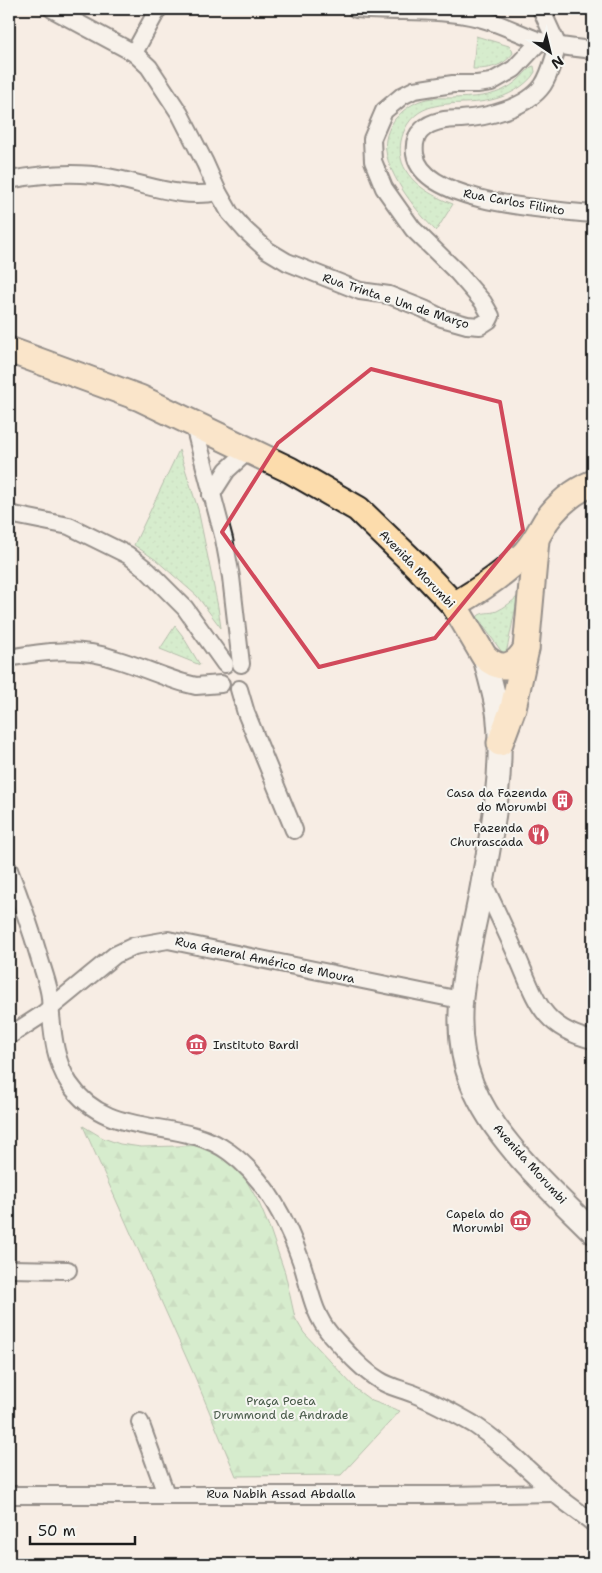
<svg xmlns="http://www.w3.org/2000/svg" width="602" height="1573" font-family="'Shantell Sans',sans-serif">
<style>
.green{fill:url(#green-dots);stroke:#658467}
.forest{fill:url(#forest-firs);stroke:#658467}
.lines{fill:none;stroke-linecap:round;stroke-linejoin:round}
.street-casing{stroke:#1c1c1c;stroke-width:20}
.secondary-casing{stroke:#1c1c1c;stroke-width:26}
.primary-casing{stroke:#1c1c1c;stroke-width:29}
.street{stroke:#f6f6f2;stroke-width:16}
.secondary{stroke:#f6f6f2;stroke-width:22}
.primary{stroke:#fcdcac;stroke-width:25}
.marked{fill:none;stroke:#d1495b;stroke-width:4;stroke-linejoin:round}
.labels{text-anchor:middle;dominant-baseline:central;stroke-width:4;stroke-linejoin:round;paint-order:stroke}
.street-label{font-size:12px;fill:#1c1c1c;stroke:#f6f6f2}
.poi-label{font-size:12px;fill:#1c1c1c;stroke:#f6f6f2;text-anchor:end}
.park-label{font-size:12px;fill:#485a49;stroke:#f6f6f2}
</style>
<defs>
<pattern id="green-dots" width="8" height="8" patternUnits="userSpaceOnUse" patternTransform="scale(1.25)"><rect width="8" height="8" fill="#aeecb2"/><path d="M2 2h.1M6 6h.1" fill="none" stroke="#95ca98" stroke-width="1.8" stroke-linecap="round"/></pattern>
<pattern id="forest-firs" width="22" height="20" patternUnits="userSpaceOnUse" patternTransform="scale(1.25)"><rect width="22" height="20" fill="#aeecb2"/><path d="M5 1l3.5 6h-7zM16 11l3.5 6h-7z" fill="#95ca98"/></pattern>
</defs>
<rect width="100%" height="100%" fill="#f7ede4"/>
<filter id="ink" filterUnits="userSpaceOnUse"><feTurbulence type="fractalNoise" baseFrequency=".02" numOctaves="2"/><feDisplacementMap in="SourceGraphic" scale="10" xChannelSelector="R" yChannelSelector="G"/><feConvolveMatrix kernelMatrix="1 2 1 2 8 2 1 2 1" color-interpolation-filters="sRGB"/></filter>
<g filter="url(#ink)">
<!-- green -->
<g class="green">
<path d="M476,36L509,46L512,50L513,53C503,67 488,69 473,69Z"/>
<path d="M534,66L535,72C527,86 506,97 491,100C463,107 425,96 407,125C401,136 399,146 401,158C406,182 432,196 453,204L436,231C418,213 389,177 386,151C384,140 388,129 395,119C402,111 412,103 423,100C432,97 444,98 453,98C477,97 499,97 518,80C523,76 526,71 531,67Z"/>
<polygon points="179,450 198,509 218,607 221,628 197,596 156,560 134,545"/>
<path d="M518,596L506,654L504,655L477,617C482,611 490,614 497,611C505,607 512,602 518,596Z"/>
<polygon points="175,626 182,635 200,665 160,649"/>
</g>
<!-- forest -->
<polygon class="forest" points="83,1126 103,1138 120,1144 141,1147 214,1145 242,1173 259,1203 270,1229 285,1273 295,1318 304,1333 357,1390 372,1401 400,1411 341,1475 236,1476 195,1377"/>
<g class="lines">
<defs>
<g id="street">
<polyline points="52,9 134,53 149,67 180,114 205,163 218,192 230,213 245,230 267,250 287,262 360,291 389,295 424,309 442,318 467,325 480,326 489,320 491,316 483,302 457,272 413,229 384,188 373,161 372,139 384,111 402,96 414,90 453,84 477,84 491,82 514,69 540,41"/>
<path d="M356,9C397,13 439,8 479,18C500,23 520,34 540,41C558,47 575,48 593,50"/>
<path d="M541,9L558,46C553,59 551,73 543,85C527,108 488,117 461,119C448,119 432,120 422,130C415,136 414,145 415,154C422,204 554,210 593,214"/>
<polyline points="134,53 158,9"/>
<path d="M9,180C42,174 75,171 108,177C144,183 181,200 218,192"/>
<polyline points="194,426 224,539 231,577 241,664"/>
<polyline points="211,495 227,470 248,451"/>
<polyline points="9,514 69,526 128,555 147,570 185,608 225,664"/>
<path d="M9,658C44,651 81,647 115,659C139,666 161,676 184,683L196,686L221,684"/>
<polyline points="239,689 246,713 294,830"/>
<path d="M9,870C21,900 31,929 40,960C43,970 47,981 49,991C51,999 50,1007 51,1015C53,1038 56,1063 69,1083C108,1142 178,1115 229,1152C264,1177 287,1221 301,1261C310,1287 312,1313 331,1335C345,1350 361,1369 379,1380C389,1387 402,1389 414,1394C434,1402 454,1413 473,1424C502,1443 526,1468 552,1491C565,1503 580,1512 593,1523"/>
<path d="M483,882C494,906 506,931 517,956C536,999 541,1028 593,1040"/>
<polyline points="9,1036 43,1014 115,955 134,946 168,940 460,1000"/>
<polyline points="9,1269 68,1270"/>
<polyline points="140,1422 166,1494"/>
<polyline points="9,1495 449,1495 553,1493"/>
</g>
<path id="secondary" d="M484,656C489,676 495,695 498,715C504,769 493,827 483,880C472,948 445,1017 472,1084C494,1140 551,1190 593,1232"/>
<g id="primary">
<path d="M9,350L140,398L290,470L358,509L417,566L454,605L484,656C500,672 515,668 526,649"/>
<path d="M454,605C480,590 504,574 525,553C534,543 539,533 546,521C558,504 574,491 593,483"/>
<polyline points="500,743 513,708 526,649 536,540"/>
</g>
</defs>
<!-- street casing -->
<use href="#street" class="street-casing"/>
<!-- secondary casing -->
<use href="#secondary" class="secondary-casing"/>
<!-- primary casing -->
<use href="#primary" class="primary-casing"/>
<!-- street -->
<use href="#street" class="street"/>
<!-- secondary -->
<use href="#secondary" class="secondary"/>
<!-- primary -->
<use href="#primary" class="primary"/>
</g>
</g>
<!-- marked area -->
<path d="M0 0H602V1573H0ZM371,369L500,402L523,530L435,638L319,667L222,532L278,443Z" fill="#f7ede4" fill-opacity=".55" fill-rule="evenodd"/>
<path class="marked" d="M371,369L500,402L523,530L435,638L319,667L222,532L278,443Z"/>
<!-- icons -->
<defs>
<symbol id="building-disc" viewBox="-11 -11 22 22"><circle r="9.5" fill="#d1495b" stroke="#f6f6f2"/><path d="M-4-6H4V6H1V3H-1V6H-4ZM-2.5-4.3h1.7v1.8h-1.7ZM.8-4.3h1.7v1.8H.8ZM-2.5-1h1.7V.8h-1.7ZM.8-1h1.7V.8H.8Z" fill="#fff"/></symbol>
<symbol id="restaurant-disc" viewBox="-11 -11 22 22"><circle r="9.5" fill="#d1495b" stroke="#f6f6f2"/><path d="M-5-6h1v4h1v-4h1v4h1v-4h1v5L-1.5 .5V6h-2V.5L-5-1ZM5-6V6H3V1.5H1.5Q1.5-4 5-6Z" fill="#fff"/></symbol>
<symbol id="museum-disc" viewBox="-11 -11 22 22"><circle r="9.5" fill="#d1495b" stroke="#f6f6f2"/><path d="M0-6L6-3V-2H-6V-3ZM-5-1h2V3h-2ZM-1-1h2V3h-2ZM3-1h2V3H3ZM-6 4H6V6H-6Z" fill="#fff"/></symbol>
</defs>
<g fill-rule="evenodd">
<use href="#building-disc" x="550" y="788" width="25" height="25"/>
<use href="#restaurant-disc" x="526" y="822" width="25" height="25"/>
<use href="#museum-disc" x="184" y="1032" width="25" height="25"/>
<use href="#museum-disc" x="508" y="1208" width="25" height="25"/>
</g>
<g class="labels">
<!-- street labels -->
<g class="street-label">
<text transform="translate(514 202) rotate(10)">Rua Carlos Filinto</text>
<text transform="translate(396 301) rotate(18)">Rua Trinta e Um de Março</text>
<text transform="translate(417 569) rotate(46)">Avenida Morumbi</text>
<text transform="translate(265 960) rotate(12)">Rua General Américo de Moura</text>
<text transform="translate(530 1164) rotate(48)">Avenida Morumbi</text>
<text x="281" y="1494">Rua Nabih Assad Abdalla</text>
</g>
<!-- poi labels -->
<g class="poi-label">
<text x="547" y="793">Casa da Fazenda<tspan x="547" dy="14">do Morumbi</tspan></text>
<text x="523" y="828">Fazenda<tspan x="523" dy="14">Churrascada</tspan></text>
<text x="213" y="1045" text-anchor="start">Instituto Bardi</text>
<text x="504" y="1214">Capela do<tspan x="504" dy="14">Morumbi</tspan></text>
</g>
<!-- park labels -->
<g class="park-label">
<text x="281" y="1401">Praça Poeta<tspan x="281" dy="14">Drummond de Andrade</tspan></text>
</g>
</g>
<!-- margin -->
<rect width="602" height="1573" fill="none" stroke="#f6f6f2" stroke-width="30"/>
<rect x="15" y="15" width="572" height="1543" fill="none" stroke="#1c1c1c" stroke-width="2" filter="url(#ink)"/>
<!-- north arrow -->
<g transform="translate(550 52) rotate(145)" stroke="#f6f6f2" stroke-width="4" paint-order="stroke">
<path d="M0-4L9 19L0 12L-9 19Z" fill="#1c1c1c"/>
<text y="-8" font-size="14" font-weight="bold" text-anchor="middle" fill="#1c1c1c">N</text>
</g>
<!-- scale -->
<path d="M30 1536v8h105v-8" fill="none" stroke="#1c1c1c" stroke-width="2.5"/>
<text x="38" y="1536" font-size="15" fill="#1c1c1c" stroke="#f6f6f2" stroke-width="4" paint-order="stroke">50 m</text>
</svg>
